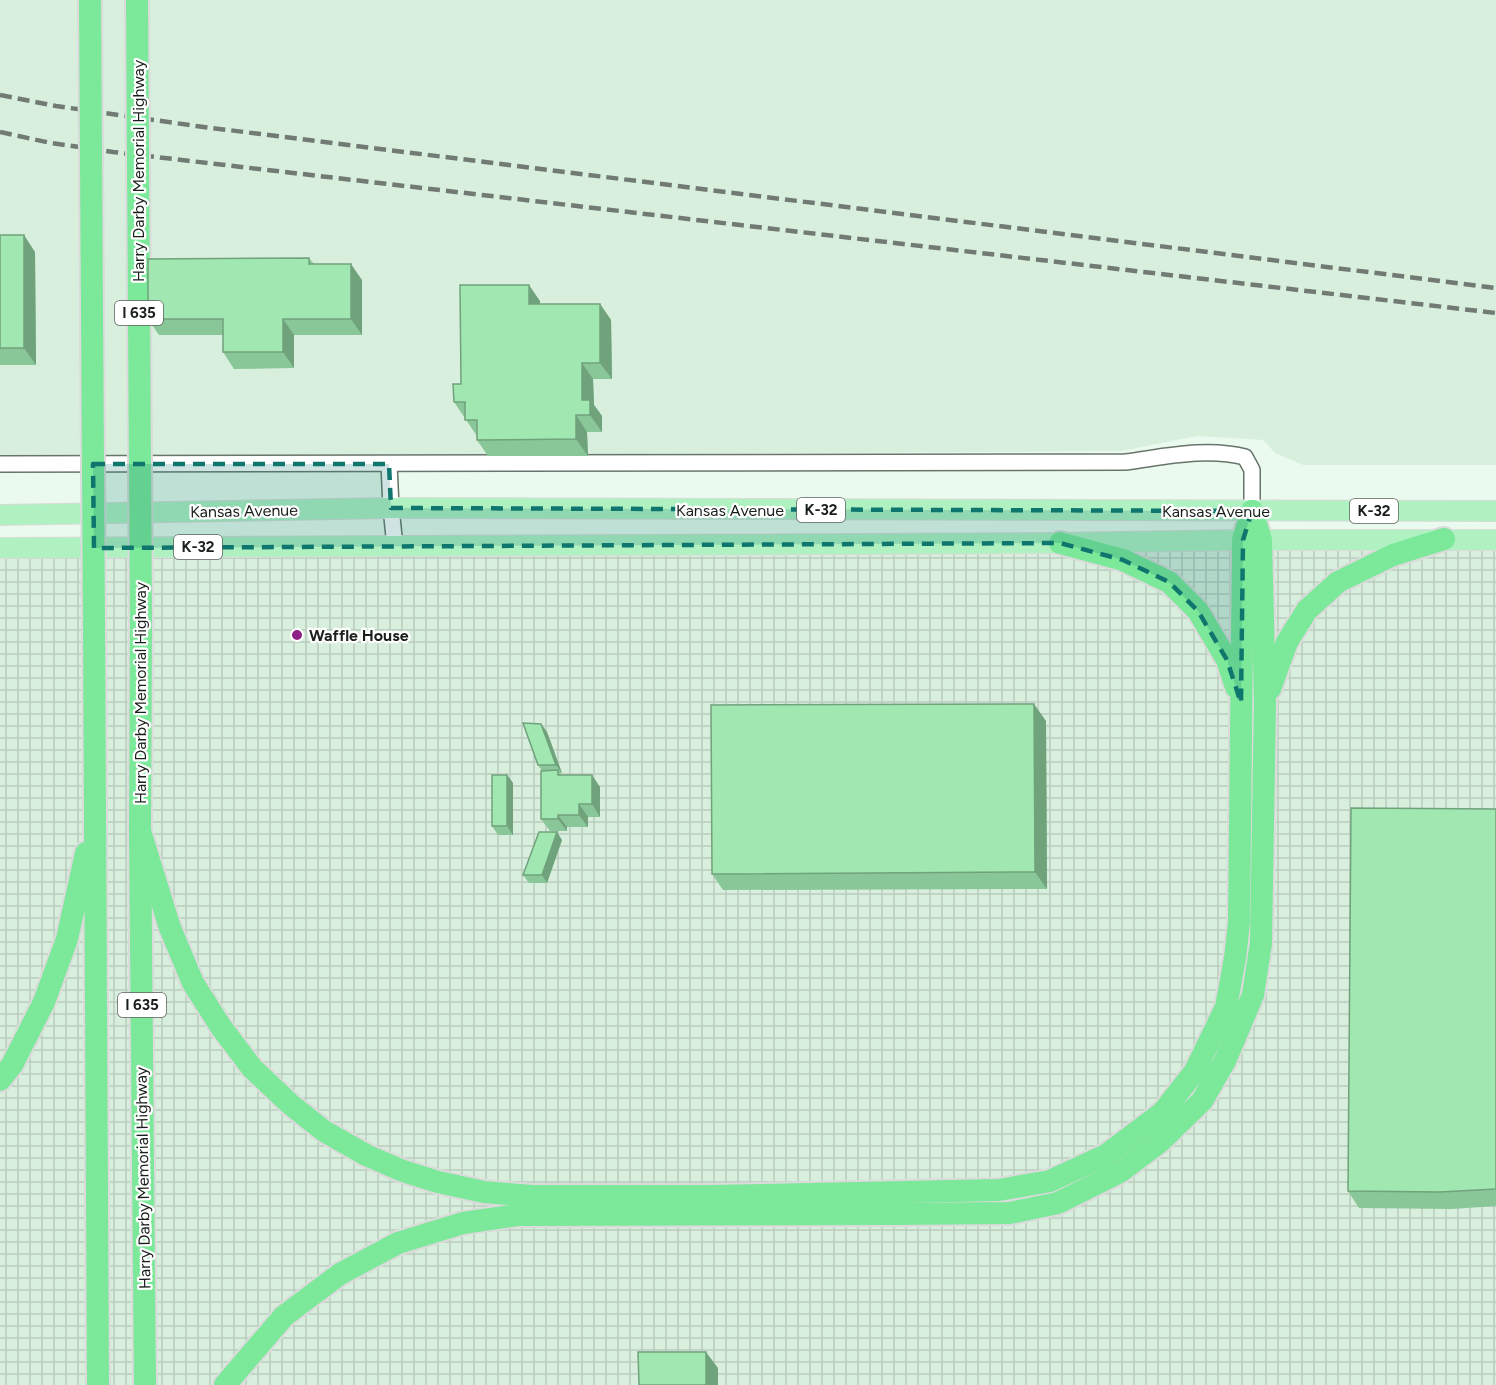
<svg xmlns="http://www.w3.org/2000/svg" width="1496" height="1385" font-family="Figtree,sans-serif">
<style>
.built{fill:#d9efde}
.industrial{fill:url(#industrial-grid)}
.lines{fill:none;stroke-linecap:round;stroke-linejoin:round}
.minor-casing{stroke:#68756b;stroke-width:18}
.major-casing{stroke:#dadbda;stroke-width:22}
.highway-casing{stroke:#dadbda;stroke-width:26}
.minor{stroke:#fff;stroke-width:15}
.major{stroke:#b0f1c2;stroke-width:20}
.highway{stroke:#7be89a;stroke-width:22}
.rail{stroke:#717b73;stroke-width:4.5;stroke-dasharray:12 6;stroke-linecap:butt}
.highway-bridge-casing{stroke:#dadbda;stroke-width:26;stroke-linecap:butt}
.highway-bridge{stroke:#7be89a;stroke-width:22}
.wall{fill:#8ac798}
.shaded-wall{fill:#70a27c}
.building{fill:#a0e7b1;stroke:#70a27c;stroke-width:1.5}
.marked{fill:#0f766e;fill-opacity:0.2;stroke:#0f766e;stroke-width:4.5;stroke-dasharray:12 8;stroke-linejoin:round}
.poi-dot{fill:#8d2185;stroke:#fff;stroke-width:2}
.labels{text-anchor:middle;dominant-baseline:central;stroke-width:4.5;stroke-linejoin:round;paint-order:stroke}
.shield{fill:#fff;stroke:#5e625f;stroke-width:1.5}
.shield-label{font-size:15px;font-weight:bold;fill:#191f1a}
.street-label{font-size:16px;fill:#191f1a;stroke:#fff}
.poi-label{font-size:16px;font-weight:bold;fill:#191f1a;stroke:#fff;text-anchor:start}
</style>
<defs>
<pattern id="industrial-grid" width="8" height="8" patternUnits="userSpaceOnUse" patternTransform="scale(1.5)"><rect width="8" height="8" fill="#d9efde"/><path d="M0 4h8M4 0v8" fill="none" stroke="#baccbe"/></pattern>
</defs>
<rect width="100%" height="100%" fill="#ebfaee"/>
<!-- built -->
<polygon class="built" points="0,0 1496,0 1496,465 1303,465 1275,453 1263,440 1197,436 1122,451 0,458"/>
<!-- industrial -->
<polygon class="industrial" points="1496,545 1496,1385 0,1385 0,549"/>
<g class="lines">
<defs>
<g id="minor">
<path d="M0,464L1125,462C1164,457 1206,447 1245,457L1252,470V511"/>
<polyline points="389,464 391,508 395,546"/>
</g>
<g id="major">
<polyline points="0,515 391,508 1496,511"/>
<polyline points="0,548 1060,543 1243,540 1496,540"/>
</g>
<g id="highway">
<polyline points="1060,543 1123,560 1169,582 1198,611 1227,660 1236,687"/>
<polyline points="94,625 98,1385"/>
<polyline points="141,626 140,831 145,1385"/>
<polyline points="1270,689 1287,642 1307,610 1338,582 1393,555 1444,539"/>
<polyline points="140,831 170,928 193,983 221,1027 252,1068 290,1104 324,1131 366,1155 403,1171 438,1182 484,1192 532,1196 711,1196 999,1190 1050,1181 1106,1155 1163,1112 1195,1071 1226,1007 1235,958 1239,922 1243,540 1252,511"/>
<polyline points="0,1080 12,1065 44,1002 67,939 86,853"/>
<polyline points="225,1385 284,1316 340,1274 398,1243 463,1223 517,1215 891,1214 1010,1213 1058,1203 1120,1172 1161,1141 1202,1101 1225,1061 1253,995 1261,943 1265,702 1261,540 1252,511"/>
</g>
</defs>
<!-- minor casing -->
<use href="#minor" class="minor-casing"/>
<!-- major casing -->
<use href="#major" class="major-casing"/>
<!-- highway casing -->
<use href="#highway" class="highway-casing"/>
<!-- minor -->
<use href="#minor" class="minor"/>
<!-- major -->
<use href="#major" class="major"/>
<!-- highway -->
<use href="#highway" class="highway"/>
<!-- rail -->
<g class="rail">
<polyline points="0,95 56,106 196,126 1496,288"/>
<polyline points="0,132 51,143 113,152 1496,313"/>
</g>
<defs>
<g id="highway-bridge">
<polyline points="90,0 94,625"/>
<polyline points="137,0 141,626"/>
</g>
</defs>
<!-- highway-bridge casing -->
<use href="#highway-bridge" class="highway-bridge-casing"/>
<!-- highway-bridge -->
<use href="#highway-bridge" class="highway-bridge"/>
</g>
<!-- wall -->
<g class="wall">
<polygon points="0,235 35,252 36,365 0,365"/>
<polygon points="309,258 314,264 362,280 362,335 294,335 294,368 234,369 223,352 223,335 159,335 148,319"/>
<polygon points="540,301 540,304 600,304 611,320 612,379 593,379 594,405 602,416 602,432 587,432 588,456 488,456 477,440 477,436 454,402 461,384"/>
<polygon points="1046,721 1047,889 723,890 712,874"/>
<polygon points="541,724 547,732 562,773 560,773 561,775 600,787 600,817 588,817 588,827 567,827 567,831 550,831 541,819 542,771 538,765"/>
<polygon points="507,775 513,783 513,835 498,835 492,826"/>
<polygon points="1496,809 1496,1206 1452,1209 1359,1208 1348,1191"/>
<polygon points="562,840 547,883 529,883 523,875"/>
</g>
<!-- shaded-wall -->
<g class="shaded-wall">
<polygon points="24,235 35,252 36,365 24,348"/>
<polygon points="351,264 362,280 362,335 351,319"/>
<polygon points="529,285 540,301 540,321 529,304"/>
<polygon points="600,304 611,320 612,379 600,363"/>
<polygon points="283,319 294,335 294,368 283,352"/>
<polygon points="582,363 593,379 594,405 602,416 602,432 590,415 582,400"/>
<polygon points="576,415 587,432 588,456 576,439"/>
<polygon points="1034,704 1046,721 1047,889 1035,872"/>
<polygon points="541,724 547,732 562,773 556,765"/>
<polygon points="507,775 513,783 513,835 507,826"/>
<polygon points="592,775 600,787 600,817 592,804"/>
<polygon points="579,804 588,817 588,827 579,815"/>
<polygon points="558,815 567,827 567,831 558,819"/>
<polygon points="557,832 562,840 547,883 542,875"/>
<polygon points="706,1352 718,1368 718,1385 706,1385"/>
</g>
<!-- building -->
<g class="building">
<rect x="0" y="235" width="24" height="113"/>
<polygon points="309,258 309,264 351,264 351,319 283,319 283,352 223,352 223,319 148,319 148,259"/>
<polygon points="460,285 529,285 529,304 600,304 600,363 582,363 582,400 590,400 590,415 576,415 576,439 477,440 477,420 465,420 465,402 454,402 453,384 461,384"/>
<polygon points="1034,704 1035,872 712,874 711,705"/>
<polygon points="523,723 541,724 556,765 538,765"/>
<polygon points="558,770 558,775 592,775 592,804 579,804 579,815 558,815 558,819 541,819 541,771"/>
<rect x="492" y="775" width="15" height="51"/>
<polygon points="1351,808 1496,809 1496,1189 1440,1192 1348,1191"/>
<polygon points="539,832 557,832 542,875 523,875"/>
<polygon points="638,1352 706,1352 706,1385 639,1385"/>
</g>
<!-- marked area -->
<path class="marked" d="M93,464H389L391,508L1252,511L1243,540L1241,703L1227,660L1198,611L1169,582L1123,560L1060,543L94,548Z"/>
<!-- markers -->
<circle class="poi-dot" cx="297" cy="635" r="6"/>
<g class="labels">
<!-- shield labels -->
<g class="shield">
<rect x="115" y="301" width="48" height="24" rx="4.5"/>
<rect x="797" y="498" width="48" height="24" rx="4.5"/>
<rect x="1350" y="499" width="48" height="24" rx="4.5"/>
<rect x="174" y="535" width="48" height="24" rx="4.5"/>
<rect x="118" y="993" width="48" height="24" rx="4.5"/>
</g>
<g class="shield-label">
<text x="139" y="313">I 635</text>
<text x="821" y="510">K-32</text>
<text x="1374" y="511">K-32</text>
<text x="198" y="547">K-32</text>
<text x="142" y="1005">I 635</text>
</g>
<!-- street labels -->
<g class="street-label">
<text transform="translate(138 171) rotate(-90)">Harry Darby Memorial Highway</text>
<text x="730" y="510">Kansas Avenue</text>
<text transform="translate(244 511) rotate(-1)">Kansas Avenue</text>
<text x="1216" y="511">Kansas Avenue</text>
<text transform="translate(140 693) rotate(-90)">Harry Darby Memorial Highway</text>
<text transform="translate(143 1178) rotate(-91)">Harry Darby Memorial Highway</text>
</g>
<!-- poi labels -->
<g class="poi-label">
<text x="309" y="635">Waffle House</text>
</g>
</g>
</svg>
